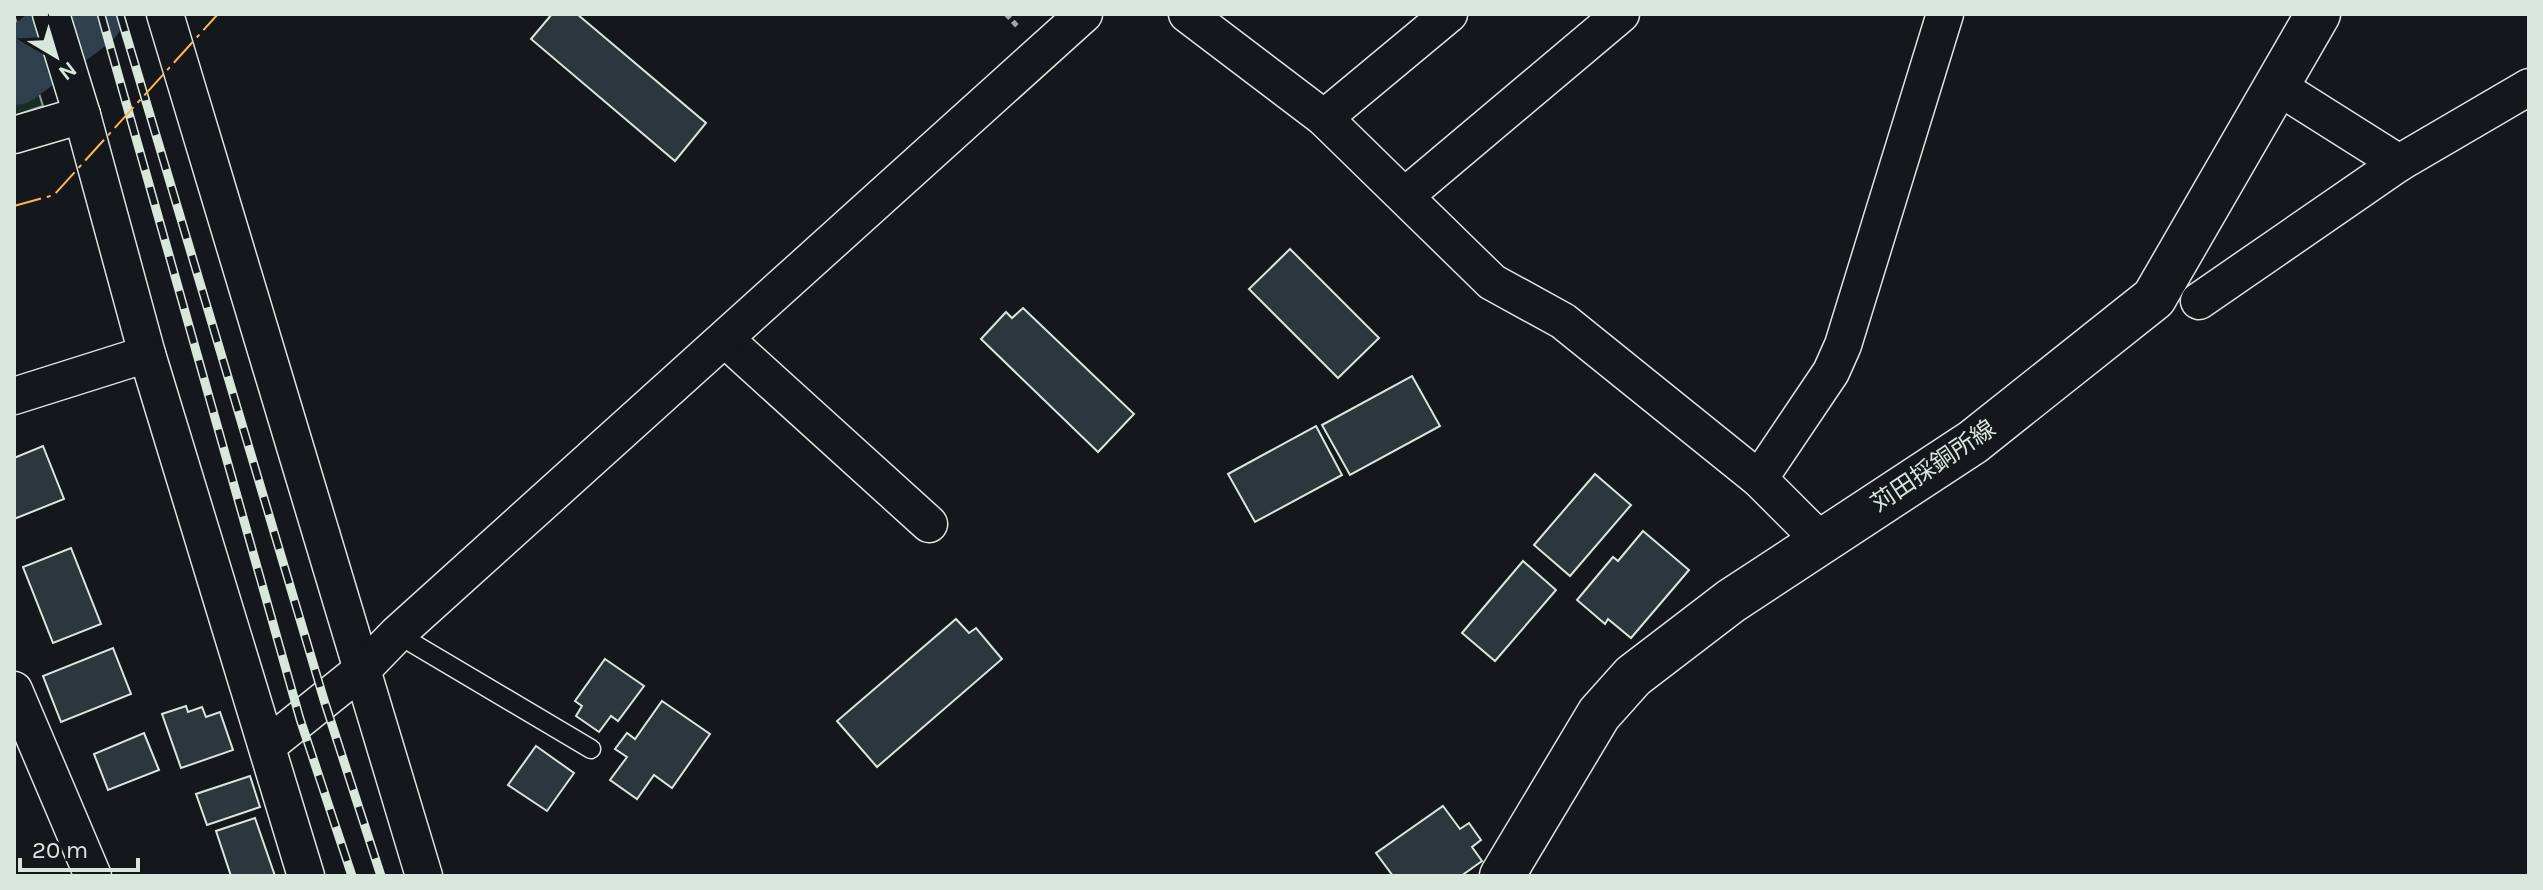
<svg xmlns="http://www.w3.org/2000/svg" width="2543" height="890" font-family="Karla,'Noto Sans JP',sans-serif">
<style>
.green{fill:#1a2d24;stroke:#939e99;stroke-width:2}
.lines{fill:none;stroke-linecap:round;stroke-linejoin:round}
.river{stroke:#2f3f4d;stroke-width:72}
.building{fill:#2c363c;stroke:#d8e6dc;stroke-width:2}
.service-casing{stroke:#d8e6dc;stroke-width:21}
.minor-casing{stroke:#d8e6dc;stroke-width:39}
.primary-casing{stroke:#d8e6dc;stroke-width:47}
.path{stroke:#9da8a2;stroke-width:5;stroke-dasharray:6 4;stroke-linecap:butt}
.service{stroke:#14181c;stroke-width:18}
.minor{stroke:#14181c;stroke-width:36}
.primary{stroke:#14181c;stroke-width:44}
.rail-casing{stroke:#d8e6dc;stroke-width:9}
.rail{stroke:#14181c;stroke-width:6;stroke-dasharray:18;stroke-linecap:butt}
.power{stroke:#ffb74d;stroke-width:2;stroke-dasharray:28 6 4 6;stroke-linecap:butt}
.labels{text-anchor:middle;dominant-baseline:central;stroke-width:6;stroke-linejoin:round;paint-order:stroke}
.street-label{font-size:24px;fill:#d8e6dc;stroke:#14181c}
</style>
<rect width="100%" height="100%" fill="#14181c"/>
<!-- green -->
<polygon class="green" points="14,14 43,106 14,116"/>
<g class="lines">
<!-- river -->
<polyline class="river" points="14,69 88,14"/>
</g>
<!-- building -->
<g class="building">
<polygon points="552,14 577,14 706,123 675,161 531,39"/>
<polygon points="1290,249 1379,338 1338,378 1249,289"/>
<polygon points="1023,308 1134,414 1098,452 981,339 1006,312 1012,318"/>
<polygon points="1412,376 1440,426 1350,475 1322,425"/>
<polygon points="1316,426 1342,475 1255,522 1228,474"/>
<polygon points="43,446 64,499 14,519 14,458"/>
<polygon points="1595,474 1631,505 1570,576 1534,545"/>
<polygon points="1643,531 1689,570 1631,638 1608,619 1605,624 1577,600 1613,557 1618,561"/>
<polygon points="71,548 101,624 53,643 23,567"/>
<polygon points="1523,561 1556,590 1495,661 1462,633"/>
<polygon points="956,619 969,633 976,628 1002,659 877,767 837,721"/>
<polygon points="113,648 131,694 61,722 43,676"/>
<polygon points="605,659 644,686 618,721 611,716 599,732 576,716 582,706 575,701"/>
<polygon points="662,701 710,734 672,788 654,775 637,799 610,780 627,757 615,749 627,733 635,739"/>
<polygon points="186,706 188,712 202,707 206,717 220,712 233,750 181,768 162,714"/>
<polygon points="144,733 159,770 108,790 94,754"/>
<polygon points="536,746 574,773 547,811 508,785"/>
<polygon points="250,776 260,807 207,825 196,794"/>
<polygon points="1443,806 1460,829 1469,823 1481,840 1472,847 1482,861 1461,876 1393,876 1376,853"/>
<polygon points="255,818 275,876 231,876 216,831"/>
</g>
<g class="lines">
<defs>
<polyline id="service" points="397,634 591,749"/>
<g id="minor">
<polyline points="51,14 82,115 147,354 306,876"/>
<polyline points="165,14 424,876"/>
<polyline points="1187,14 1324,118 1492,282 1563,321 1759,479 1820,540"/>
<polyline points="2277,86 2399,163"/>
<polyline points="1324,118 1449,14"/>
<polyline points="14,135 82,115"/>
<polyline points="1405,196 1621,14"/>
<polyline points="2199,301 2399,163 2529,87"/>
<polyline points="725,339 929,524"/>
<polyline points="14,396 147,354"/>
<polyline points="1759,479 1831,372 1843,345 1945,14"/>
<polyline points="14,690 93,876"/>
<polyline points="267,746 364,668 397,634 1084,14"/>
</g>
<polyline id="primary" points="1502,876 1599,714 1633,676 1731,601 1973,442 2154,298 2318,14"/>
</defs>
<!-- service casing -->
<use href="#service" class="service-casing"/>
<!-- minor casing -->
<use href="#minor" class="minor-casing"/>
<!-- primary casing -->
<use href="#primary" class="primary-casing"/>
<!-- path -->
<polyline class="path" points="1006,14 1018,27"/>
<!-- service -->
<use href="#service" class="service"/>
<!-- minor -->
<use href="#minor" class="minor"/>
<!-- primary -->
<use href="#primary" class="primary"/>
<defs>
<g id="rail">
<polyline points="101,14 300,719 352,876"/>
<polyline points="120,14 324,700 381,876"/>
</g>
</defs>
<!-- rail casing -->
<use href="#rail" class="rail-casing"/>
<!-- rail -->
<use href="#rail" class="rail"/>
<!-- power -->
<polyline class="power" points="14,206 54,195 218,14"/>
</g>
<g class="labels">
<!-- street labels -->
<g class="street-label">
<text transform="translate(1933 466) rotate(-34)">苅田採銅所線</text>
</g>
</g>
<!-- border -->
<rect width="2543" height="890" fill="none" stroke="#d8e6dc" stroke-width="32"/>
<!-- north arrow -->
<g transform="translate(56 56) rotate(142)" stroke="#14181c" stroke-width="6" paint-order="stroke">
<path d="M0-6L14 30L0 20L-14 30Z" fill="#d8e6dc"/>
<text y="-12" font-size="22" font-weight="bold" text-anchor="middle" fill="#d8e6dc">N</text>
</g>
<!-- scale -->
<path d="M20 858v12h118v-12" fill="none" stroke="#d8e6dc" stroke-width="4"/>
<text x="32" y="858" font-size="24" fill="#d8e6dc" stroke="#14181c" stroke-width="6" paint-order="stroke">20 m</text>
</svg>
